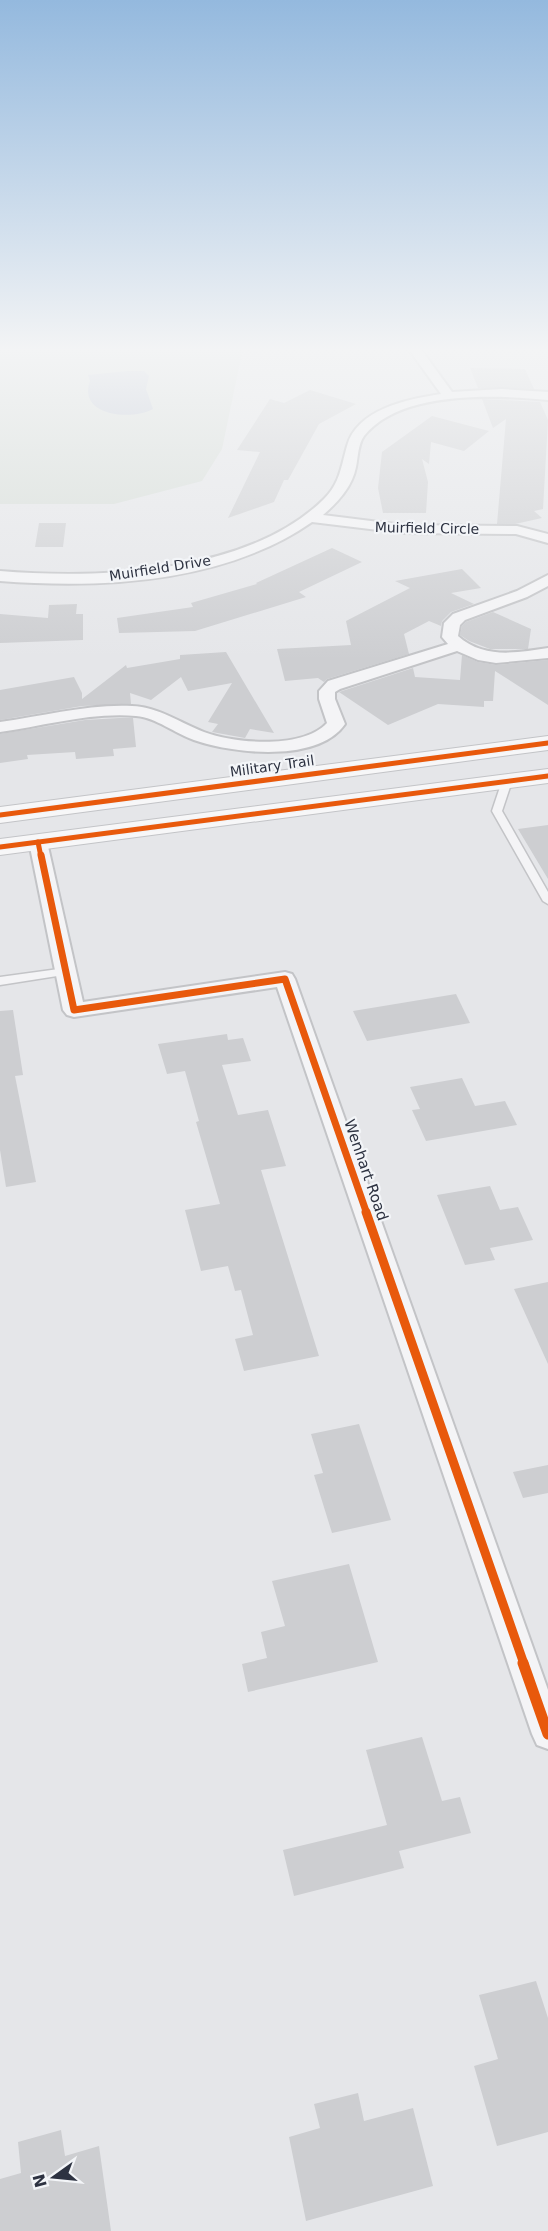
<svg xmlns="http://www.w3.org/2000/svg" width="548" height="2231" font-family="'DejaVu Sans',sans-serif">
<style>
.green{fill:#d5dcd6}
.water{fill:#b7c0d0}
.building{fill:#cdced1}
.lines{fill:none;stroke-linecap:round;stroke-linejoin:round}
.lane-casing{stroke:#c3c4c7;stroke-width:3}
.street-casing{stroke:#c3c4c7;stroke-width:4}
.secondary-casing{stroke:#c3c4c7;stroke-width:2}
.lane{fill:#f4f4f6;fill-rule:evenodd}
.street{fill:#f4f4f6;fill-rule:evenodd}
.secondary{fill:#f7f7f8;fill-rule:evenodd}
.cycleway-far3-casing{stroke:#f3f5f8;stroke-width:8}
.cycleway-far2-casing{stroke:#f3f5f8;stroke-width:10}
.cycleway-far1-casing{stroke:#f3f5f8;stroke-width:13}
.cycleway-casing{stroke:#f3f5f8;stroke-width:15}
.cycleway-far3{stroke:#e8590c;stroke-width:5}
.cycleway-far2{stroke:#e8590c;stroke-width:7}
.cycleway-far1{stroke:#e8590c;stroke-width:9}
.cycleway{stroke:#e8590c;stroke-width:11}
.labels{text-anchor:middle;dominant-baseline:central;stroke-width:4.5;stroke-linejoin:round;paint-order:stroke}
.far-street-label{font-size:14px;fill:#2d3241;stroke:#f3f5f8}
.street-label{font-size:15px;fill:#2d3241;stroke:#f3f5f8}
</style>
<rect width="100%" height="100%" fill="#e5e6e9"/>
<!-- green -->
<polygon class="green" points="0,348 243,348 222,449 202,481 114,504 0,504"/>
<!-- water -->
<path class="water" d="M128,371H144L149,376L146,389L153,409C132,421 77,416 90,381L88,375Z"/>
<!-- building -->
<g class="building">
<polygon points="470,368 525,369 534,389 478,388"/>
<polygon points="310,390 356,404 319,424 288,480 284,480 274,502 228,518 260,452 237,450 270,399 284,403"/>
<polygon points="482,399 540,402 548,420 543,509 534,511 542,518 515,524 497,524 506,419 493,428"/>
<polygon points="432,416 489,431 464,451 431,442 429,464 422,459 428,482 426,513 383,513 378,488 382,452"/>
<polygon points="39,523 66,523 63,547 35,547"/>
<polygon points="332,548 362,562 299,592 306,597 195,631 119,633 117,618 193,607 191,603 257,584 256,583"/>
<polygon points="462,569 481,588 451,593 474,604 451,612 442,621 441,626 429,621 404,634 409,654 327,679 324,682 318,678 285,681 277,649 351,645 346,621 410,588 395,581"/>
<polygon points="77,604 76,614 83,614 83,640 0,643 0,614 48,618 49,605"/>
<polygon points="493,612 531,629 528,649 490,649 469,641 460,635 462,626 466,622"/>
<polygon points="226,652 274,733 250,729 245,738 212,732 218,724 208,722 232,683 188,691 181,677 151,700 130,693 131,704 82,706 0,720 0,690 74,677 82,693 82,699 126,665 127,668 180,659 180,655"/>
<polygon points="462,655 478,662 496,665 548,660 548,705 495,671 493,701 484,701 484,707 438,704 388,725 339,692 413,668 415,677 460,680"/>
<polygon points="119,718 133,718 136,747 113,749 114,756 76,759 75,752 27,755 28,759 0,763 0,734 85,720"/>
<polygon points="548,825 548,879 518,829"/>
<polygon points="456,994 470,1023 367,1041 353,1011"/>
<polygon points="13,1010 23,1075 15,1076 36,1182 6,1187 0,1150 0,1011"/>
<polygon points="227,1034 228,1040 243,1038 251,1061 222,1065 238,1115 268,1110 286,1166 261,1170 319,1356 244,1371 235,1339 253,1335 241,1290 235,1291 228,1266 201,1271 185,1210 220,1204 196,1122 199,1121 185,1071 167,1074 158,1044"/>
<polygon points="462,1078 475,1106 505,1101 517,1125 426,1141 412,1110 420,1109 410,1087"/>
<polygon points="490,1186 500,1210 518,1207 533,1240 490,1248 495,1260 465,1265 437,1195"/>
<polygon points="548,1282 548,1364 514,1289"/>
<polygon points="359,1424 391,1520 332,1533 314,1475 323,1473 311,1434"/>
<polygon points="548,1465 548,1493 523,1498 513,1472"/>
<polygon points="349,1564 378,1662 248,1692 242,1664 267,1658 261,1632 285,1626 272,1581"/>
<polygon points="422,1737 442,1801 460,1797 471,1833 399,1851 404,1868 294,1896 283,1850 387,1825 366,1750"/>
<polygon points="536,1981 548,2018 548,2132 497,2146 474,2066 498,2059 479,1995"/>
<polygon points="358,2093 364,2121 413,2108 433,2186 306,2221 289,2137 320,2128 314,2104"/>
<polygon points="61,2130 65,2156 99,2146 111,2231 0,2231 0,2179 21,2173 18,2142"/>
</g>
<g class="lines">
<defs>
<g id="lane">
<polygon points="507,778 512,781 502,811 548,892 548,904 543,901 492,811 502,781"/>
<polygon points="66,968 71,972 70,974 0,985 0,977"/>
</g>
<g id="street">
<path d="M408,348H420L452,392L502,389L548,392V400C496,395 401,390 364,436C358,444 358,457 356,467C352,487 338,502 323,515L403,525L517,526L548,534V543L516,534L403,533L312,522C224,583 104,589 0,581V571C99,579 248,574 324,499C340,483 341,467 347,446C357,409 408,399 441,394Z"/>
<path d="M548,575V586L527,597L465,620L460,625L458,636C484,659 516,653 548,648V658L496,663L478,660L457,651L340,689L335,692V699L345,724C318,763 234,754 194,740C174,733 157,718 136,716C91,712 44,726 0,732V722C44,716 88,704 132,706C159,707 180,723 204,732C236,744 303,749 327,723L319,699V691L328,681L448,644L442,637L444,623L453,614L517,591Z"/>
<polygon points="38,836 45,838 47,842 83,1002 285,972 292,974 295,979 548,1690 548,1749 537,1745 532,1734 277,987 74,1017 67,1015 63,1010 29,842 31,838"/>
</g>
<g id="secondary">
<polygon points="548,736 548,750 0,823 0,807"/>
<polygon points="548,769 548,783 0,855 0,839"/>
</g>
</defs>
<!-- lane casing -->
<use href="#lane" class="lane-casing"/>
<!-- street casing -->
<use href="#street" class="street-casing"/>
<!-- secondary casing -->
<use href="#secondary" class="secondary-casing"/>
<!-- lane -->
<use href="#lane" class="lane"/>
<!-- street -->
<use href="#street" class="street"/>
<!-- secondary -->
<use href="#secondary" class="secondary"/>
<defs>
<g id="cycleway-far3">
<polyline points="0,815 548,743"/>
<polyline points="38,842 41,857"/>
<polyline points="0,847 548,776"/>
</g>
<polyline id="cycleway-far2" points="41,855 74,1010 285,979 367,1214"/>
<polyline id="cycleway-far1" points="366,1212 524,1664"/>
<polyline id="cycleway" points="523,1663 548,1734"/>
</defs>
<!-- cycleway-far3 casing -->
<use href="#cycleway-far3" class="cycleway-far3-casing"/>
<!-- cycleway-far2 casing -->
<use href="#cycleway-far2" class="cycleway-far2-casing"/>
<!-- cycleway-far1 casing -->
<use href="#cycleway-far1" class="cycleway-far1-casing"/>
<!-- cycleway casing -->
<use href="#cycleway" class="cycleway-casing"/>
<!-- cycleway-far3 -->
<use href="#cycleway-far3" class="cycleway-far3"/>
<!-- cycleway-far2 -->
<use href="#cycleway-far2" class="cycleway-far2"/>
<!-- cycleway-far1 -->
<use href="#cycleway-far1" class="cycleway-far1"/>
<!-- cycleway -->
<use href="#cycleway" class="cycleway"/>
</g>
<!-- sky -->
<linearGradient id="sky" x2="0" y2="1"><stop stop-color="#94b9de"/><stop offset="0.53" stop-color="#f3f4f5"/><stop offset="1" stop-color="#f3f4f5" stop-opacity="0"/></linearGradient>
<rect width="548" height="660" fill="url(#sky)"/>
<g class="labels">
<!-- far-street labels -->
<g class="far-street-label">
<text transform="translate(427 528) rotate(1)">Muirfield Circle</text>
<text transform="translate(160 568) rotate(-9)">Muirfield Drive</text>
<text transform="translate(272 766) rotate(-8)">Military Trail</text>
</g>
<!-- street labels -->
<g class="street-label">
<text transform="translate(366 1170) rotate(71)">Wenhart Road</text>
</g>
</g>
<!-- north arrow -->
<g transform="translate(54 2177) rotate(255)" stroke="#f3f5f8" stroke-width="4.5" paint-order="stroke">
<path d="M0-4.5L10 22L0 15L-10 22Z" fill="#2d3241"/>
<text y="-9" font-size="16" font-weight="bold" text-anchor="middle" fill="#2d3241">N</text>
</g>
</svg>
